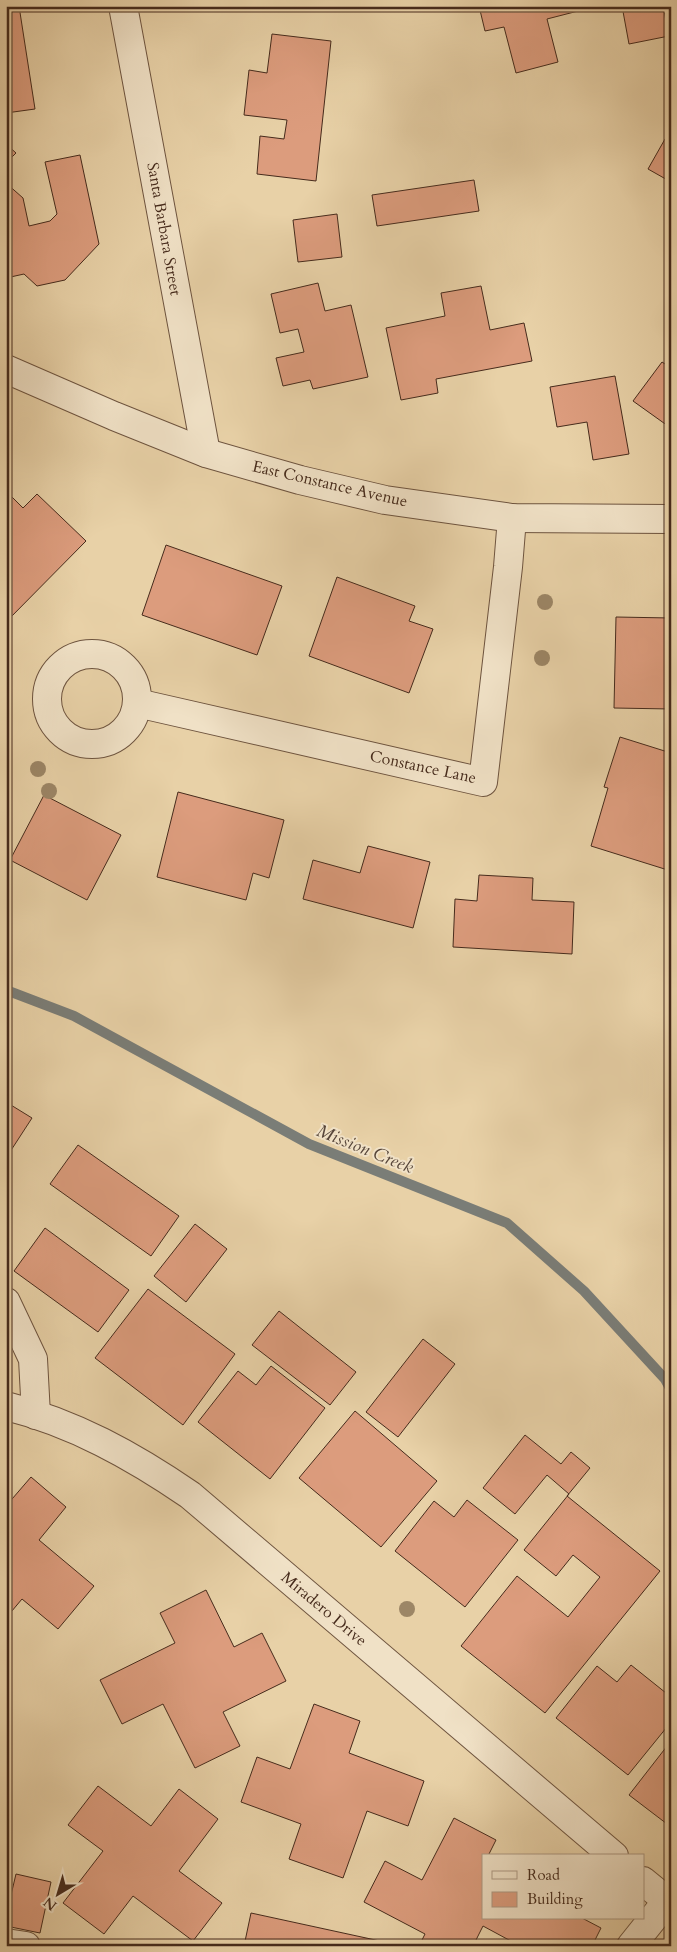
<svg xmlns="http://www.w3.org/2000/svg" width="677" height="1952" font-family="Cardo,serif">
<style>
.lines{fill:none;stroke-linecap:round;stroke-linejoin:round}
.stream{stroke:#7a7d77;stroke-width:10}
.building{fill:#dc9c7d;stroke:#462b1c}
.minor-casing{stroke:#6e543f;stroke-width:30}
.minor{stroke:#f0e1c6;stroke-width:28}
.tree{fill:#9c8666}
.labels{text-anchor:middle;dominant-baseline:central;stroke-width:4;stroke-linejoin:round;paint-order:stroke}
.street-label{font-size:16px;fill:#462b1c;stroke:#f0e1c6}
.water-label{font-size:18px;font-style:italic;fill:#57463a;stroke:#f0e1c6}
</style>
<rect width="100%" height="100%" fill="#e8d1a7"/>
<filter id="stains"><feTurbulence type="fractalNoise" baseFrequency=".004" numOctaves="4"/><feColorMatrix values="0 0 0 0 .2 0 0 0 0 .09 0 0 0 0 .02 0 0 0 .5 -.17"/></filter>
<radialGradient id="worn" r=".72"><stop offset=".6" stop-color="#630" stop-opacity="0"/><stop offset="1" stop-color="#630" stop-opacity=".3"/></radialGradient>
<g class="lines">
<!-- stream -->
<polyline class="stream" points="6,990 74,1016 309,1144 507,1223 584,1291 665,1379 671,1390"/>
</g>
<!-- building -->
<g class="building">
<polygon points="6,6 19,6 35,109 6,113"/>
<polygon points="479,6 581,6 582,10 547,19 558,62 516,73 504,27 485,31"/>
<polygon points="622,6 663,6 669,36 629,44"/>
<polygon points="272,34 331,41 316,181 257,174 260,136 284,139 287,120 244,115 249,70 267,73"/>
<polygon points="665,139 671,142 671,182 648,169"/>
<polygon points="6,144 16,153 6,163"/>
<polygon points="80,155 99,244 65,280 37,286 24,274 6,278 6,183 23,198 29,226 50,221 57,214 45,162"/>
<polygon points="474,180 479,211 377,226 372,195"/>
<polygon points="337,214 342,257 298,262 293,220"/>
<polygon points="318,283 325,311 351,305 368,377 313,389 310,380 283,386 276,358 304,352 298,329 280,333 271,294"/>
<polygon points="481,286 490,330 524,323 532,361 436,379 438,393 401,400 386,328 445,316 441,293"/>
<polygon points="662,362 671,368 671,421 668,426 633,401"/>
<polygon points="615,376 629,454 593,460 587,422 557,427 550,387"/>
<polygon points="6,491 23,508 37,494 86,541 6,622"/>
<polygon points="166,545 282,586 257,655 142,615"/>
<polygon points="337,577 415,606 409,621 433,629 409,693 309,656"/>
<polygon points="616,617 671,618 671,709 614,708"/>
<polygon points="620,737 671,753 671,871 591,846 608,788 604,787"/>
<polygon points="178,792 284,820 269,878 253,873 246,900 157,877"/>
<polygon points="44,795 121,835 87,900 10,860"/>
<polygon points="368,846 430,862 413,928 303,899 313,860 360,873"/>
<polygon points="479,875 533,878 532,900 574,902 572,954 453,947 455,899 477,901"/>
<polygon points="6,1102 32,1118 6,1158"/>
<polygon points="78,1145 179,1216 151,1256 50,1184"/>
<polygon points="195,1224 227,1249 186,1302 154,1276"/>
<polygon points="45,1228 129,1290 98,1332 14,1271"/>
<polygon points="148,1289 235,1354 183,1425 95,1358"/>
<polygon points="279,1311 356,1372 330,1405 252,1345"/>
<polygon points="423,1339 455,1364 398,1437 366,1412"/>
<polygon points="271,1366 325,1408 270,1479 198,1422 238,1371 256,1385"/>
<polygon points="355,1411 437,1481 381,1547 299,1478"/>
<polygon points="525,1435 561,1464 571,1452 590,1468 567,1496 660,1571 545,1713 461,1646 517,1576 568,1617 600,1577 573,1555 556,1576 524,1550 569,1494 547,1475 515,1514 483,1488"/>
<polygon points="31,1477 66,1507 39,1540 94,1586 58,1629 22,1599 6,1618 6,1506"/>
<polygon points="467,1500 518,1540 465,1607 395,1551 434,1501 454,1517"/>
<polygon points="206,1590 234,1647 262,1633 286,1681 223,1712 240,1746 195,1768 163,1704 122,1724 100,1680 175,1643 160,1613"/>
<polygon points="631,1665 671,1697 671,1722 628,1775 556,1718 597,1666 617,1682"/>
<polygon points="314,1704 360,1721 349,1753 424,1781 408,1826 367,1811 343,1878 289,1859 301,1824 241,1802 257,1757 290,1769"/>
<polygon points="671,1741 671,1827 629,1795"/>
<polygon points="98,1786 151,1826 179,1789 218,1819 179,1871 222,1903 193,1941 133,1896 104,1934 63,1903 103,1851 68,1825"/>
<polygon points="454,1818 496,1840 488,1856 483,1856 483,1918 582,1918 601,1928 592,1946 520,1946 483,1926 473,1946 419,1946 425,1934 364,1902 385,1861 422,1880"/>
<polygon points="16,1874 51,1882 40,1933 6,1926 6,1916"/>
<polygon points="251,1913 380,1941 379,1946 244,1946"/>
</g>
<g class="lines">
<defs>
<g id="minor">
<polyline points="123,6 206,453"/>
<polyline points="6,369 114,416 206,453 300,480 385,500 512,518 671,519"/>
<circle cx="92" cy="699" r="45"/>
<polyline points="137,703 483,782 508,567 512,518"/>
<polyline points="6,1302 33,1359 36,1415"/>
<path d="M6,1406C74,1423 133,1456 190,1495L614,1856"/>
<polyline points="643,1881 671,1904"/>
<polyline points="6,1943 26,1946"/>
<polyline points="631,1946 667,1901"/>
</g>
</defs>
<!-- minor casing -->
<use href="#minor" class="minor-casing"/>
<!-- minor -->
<use href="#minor" class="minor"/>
</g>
<!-- trees -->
<g class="tree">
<circle cx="545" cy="602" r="8"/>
<circle cx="542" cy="658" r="8"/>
<circle cx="38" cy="769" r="8"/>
<circle cx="49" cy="791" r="8"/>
<circle cx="407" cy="1609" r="8"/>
</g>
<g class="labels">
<!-- street labels -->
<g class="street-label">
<text transform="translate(164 229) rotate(80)">Santa Barbara Street</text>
<text transform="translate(330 484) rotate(13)">East Constance Avenue</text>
<text transform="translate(423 767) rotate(12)">Constance Lane</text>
<text transform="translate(324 1609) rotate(40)">Miradero Drive</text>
</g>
<!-- water labels -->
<g class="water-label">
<text transform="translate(365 1149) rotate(22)">Mission Creek</text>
</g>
</g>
<!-- margin -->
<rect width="677" height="1952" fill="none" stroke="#e8d1a7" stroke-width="25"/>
<rect x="8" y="8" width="662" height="1937" fill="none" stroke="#462b1c" stroke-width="2.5"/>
<rect x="12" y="12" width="652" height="1927" fill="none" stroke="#462b1c"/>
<!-- legend -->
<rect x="482" y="1854" width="162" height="65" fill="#f0e1c6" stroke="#ac9882"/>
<rect x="492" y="1871" width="25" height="8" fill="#f0e1c6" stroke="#ac9882"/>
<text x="527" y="1880" font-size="15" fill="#462b1c">Road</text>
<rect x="492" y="1892" width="25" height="15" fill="#dc9c7d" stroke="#ac9882"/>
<text x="527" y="1904" font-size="15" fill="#462b1c">Building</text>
<!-- north arrow -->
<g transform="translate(58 1894) rotate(218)" stroke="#f0e1c6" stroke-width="4" paint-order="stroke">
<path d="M0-4L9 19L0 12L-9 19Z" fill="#462b1c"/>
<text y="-8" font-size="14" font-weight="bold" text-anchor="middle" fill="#462b1c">N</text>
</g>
<rect width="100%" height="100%" filter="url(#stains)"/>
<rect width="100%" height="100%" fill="url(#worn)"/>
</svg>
